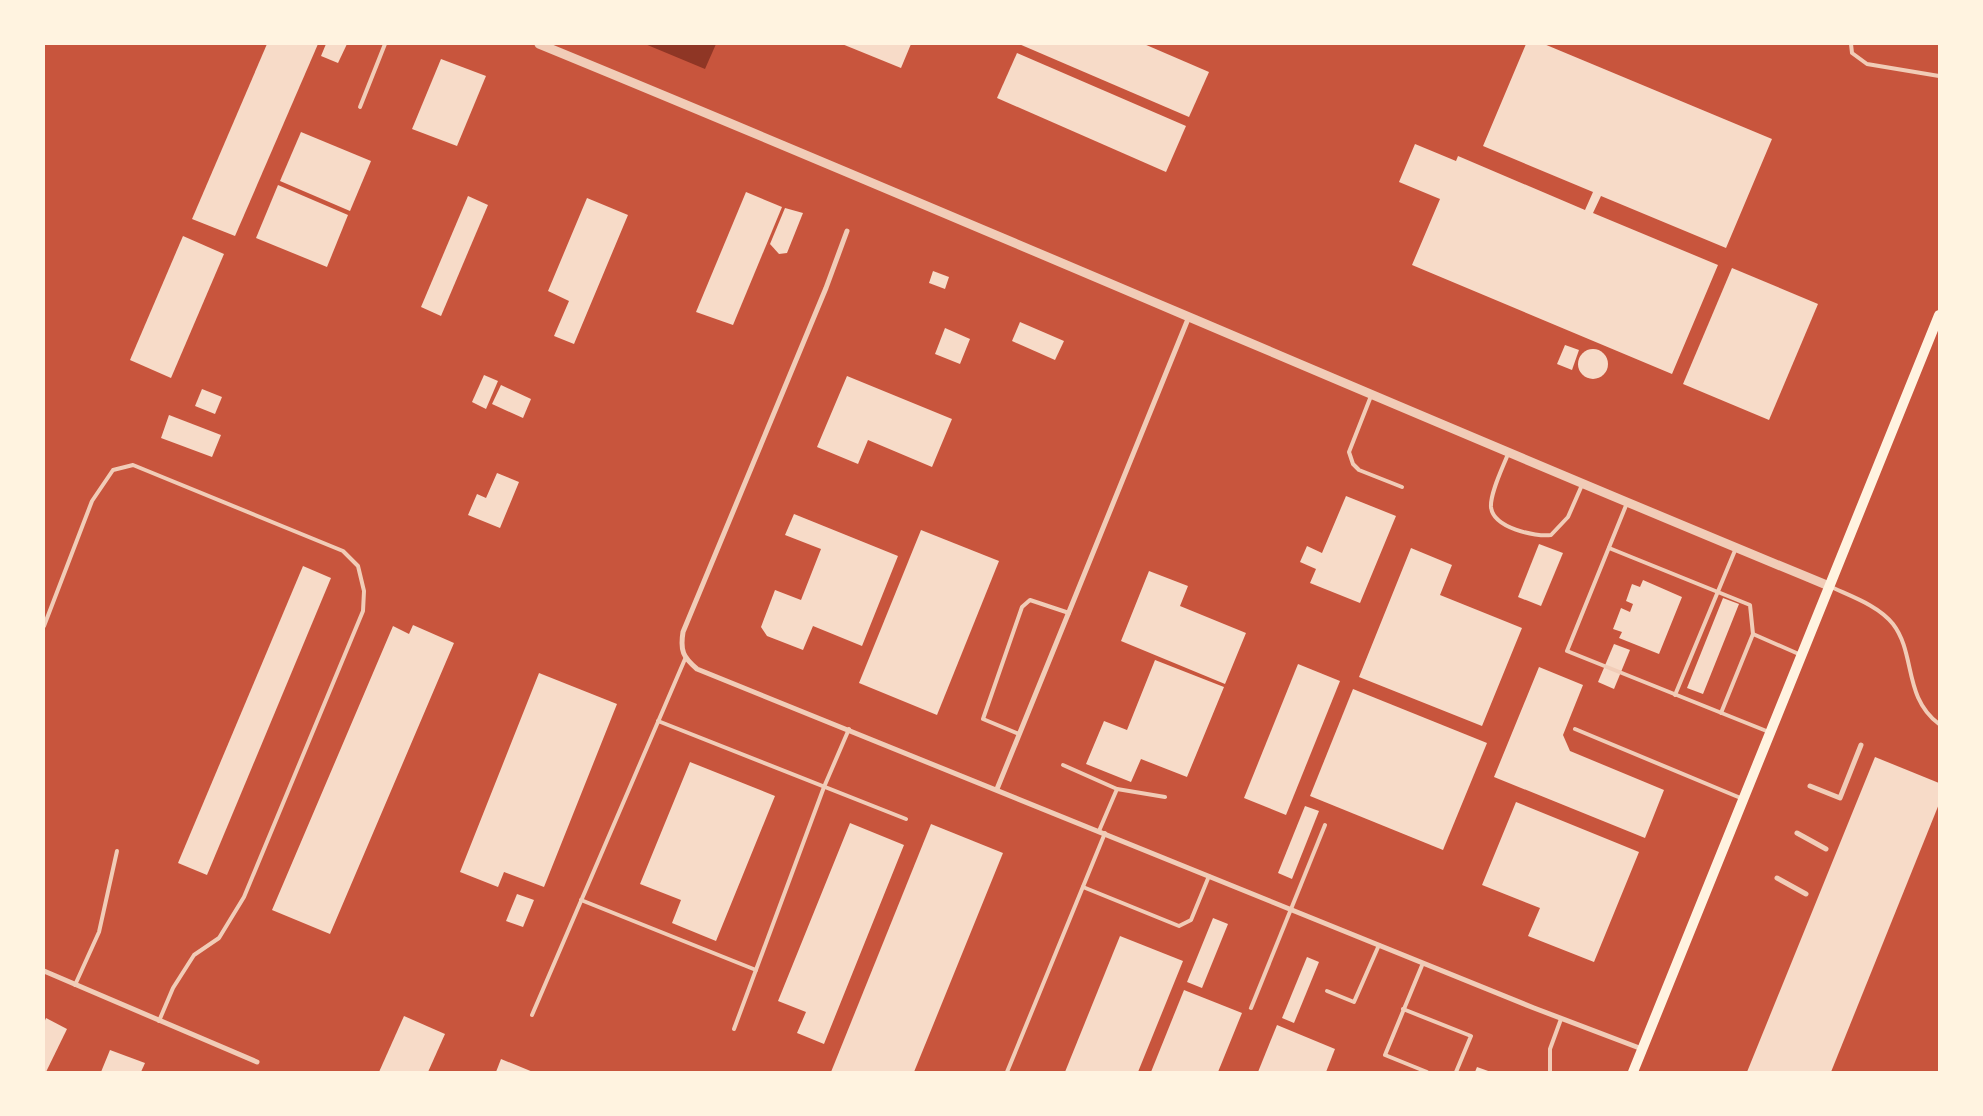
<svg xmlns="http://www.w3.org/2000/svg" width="1983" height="1116" font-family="'Crimson Pro',serif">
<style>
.water{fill:#8f3625}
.building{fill:#f7dbc8}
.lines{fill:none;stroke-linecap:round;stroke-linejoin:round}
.service{stroke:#f1ccb7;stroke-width:4}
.minor{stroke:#f1ccb7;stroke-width:5}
.tertiary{stroke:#f1ccb7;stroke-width:9}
.secondary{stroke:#fff3e0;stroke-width:10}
</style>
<rect width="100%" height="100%" fill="#c8553d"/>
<!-- water -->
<polygon class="water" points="645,44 716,44 705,69"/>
<!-- building -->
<g class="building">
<polygon points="267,44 318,44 235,236 192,219"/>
<polygon points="326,44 347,44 338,63 321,56"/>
<polygon points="842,44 911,44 901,68"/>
<polygon points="1019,44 1144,44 1209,72 1189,117"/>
<polygon points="1526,44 1544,44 1772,139 1726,248 1601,196 1593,213 1718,265 1672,374 1412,265 1440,199 1399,182 1415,144 1456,161 1458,156 1585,210 1593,192 1483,146"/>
<polygon points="1017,53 1186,126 1166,172 997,98"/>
<polygon points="441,59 486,76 457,146 412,129"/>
<polygon points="301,132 371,161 350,211 280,181"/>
<polygon points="278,185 348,215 327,267 256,238"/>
<polygon points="746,192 782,207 733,325 696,312"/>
<polygon points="468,196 488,205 441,316 421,307"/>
<polygon points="587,198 628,215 574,344 554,336 569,301 548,291"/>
<polygon points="785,208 803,213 787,253 779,254 770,244"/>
<polygon points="183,236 224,254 171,378 130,360"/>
<polygon points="1732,268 1818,304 1769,420 1683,384"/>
<polygon points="933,271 949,277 945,289 929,283"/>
<polygon points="1020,322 1064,341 1055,360 1012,341"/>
<polygon points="945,328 970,339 960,364 935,354"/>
<polygon points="1565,345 1579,350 1572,370 1557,364"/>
<circle cx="1593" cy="364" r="15"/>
<polygon points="484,375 498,381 486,409 472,402"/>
<polygon points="847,376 952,419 932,467 868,440 858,464 817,447"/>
<polygon points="501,385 531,399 523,418 492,404"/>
<polygon points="202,389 222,397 215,414 195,406"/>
<polygon points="169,415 221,435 212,457 161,438"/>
<polygon points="497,473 519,482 500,528 468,515 477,494 486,498"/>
<polygon points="1346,496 1396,516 1360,603 1310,583 1316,569 1300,562 1307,546 1322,553"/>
<polygon points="794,514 898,556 862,646 813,626 803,650 767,636 761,627 775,590 801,600 821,549 785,535"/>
<polygon points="921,530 999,561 937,715 859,683"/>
<polygon points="1539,544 1563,553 1541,606 1518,597"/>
<polygon points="1411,548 1452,565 1440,595 1522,628 1482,726 1359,677"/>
<polygon points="303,566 331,578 207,875 178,863"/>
<polygon points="1149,571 1188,586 1180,606 1246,633 1225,684 1121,641"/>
<polygon points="1643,580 1682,597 1659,654 1619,638 1622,632 1613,629 1621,608 1630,612 1633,604 1626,601 1632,584 1640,587"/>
<polygon points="1723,598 1739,604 1703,694 1687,688"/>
<polygon points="413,625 454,643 330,934 272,910 393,626 409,634"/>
<polygon points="1614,644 1630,650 1614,689 1598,682"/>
<polygon points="1155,660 1224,687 1187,777 1141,759 1131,782 1086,764 1104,721 1127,730"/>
<polygon points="1298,664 1340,681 1286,815 1244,798"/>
<polygon points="1539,667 1583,685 1563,735 1570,751 1664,790 1645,838 1494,777"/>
<polygon points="539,673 617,704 544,887 504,872 498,887 460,872"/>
<polygon points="1353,689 1487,743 1443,850 1310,796"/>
<polygon points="1875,757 1939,783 1939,804 1831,1072 1747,1072"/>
<polygon points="690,762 775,796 716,941 672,923 681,900 640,884"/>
<polygon points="1516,802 1639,852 1594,962 1528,936 1540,908 1482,885"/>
<polygon points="1305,806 1319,811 1292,879 1278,873"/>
<polygon points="850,823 904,845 824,1044 797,1033 806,1012 778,1001"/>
<polygon points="931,824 1003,853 914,1072 831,1072"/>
<polygon points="517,894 534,900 523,927 506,921"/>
<polygon points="1213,918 1228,924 1202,988 1187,982"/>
<polygon points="1120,936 1183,961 1138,1072 1065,1072"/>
<polygon points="1307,957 1319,962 1294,1023 1282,1018"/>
<polygon points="1184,990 1242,1013 1218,1072 1151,1072"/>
<polygon points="404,1016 445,1034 428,1072 379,1072"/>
<polygon points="46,1018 67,1029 46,1072 44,1072 44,1023"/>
<polygon points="1277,1025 1335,1049 1326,1072 1258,1072"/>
<polygon points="110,1050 145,1063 141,1072 101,1072"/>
<polygon points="501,1059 533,1072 496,1072"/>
<polygon points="1477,1067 1491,1072 1475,1072"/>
</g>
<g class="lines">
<!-- service -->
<g class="service">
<polyline points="1851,44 1852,53 1867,64 1939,76"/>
<polyline points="360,107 385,44"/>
<polyline points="1371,396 1349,452 1353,464 1359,470 1402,487"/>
<path d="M1508,454C1503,467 1490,493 1491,507C1493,528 1535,537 1551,535L1568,517L1582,485"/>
<polyline points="1627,503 1567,651 1769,732"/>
<polyline points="1609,548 1750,605 1753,634 1801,655"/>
<path d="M1829,586C1850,596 1878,605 1893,624C1916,654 1903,697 1939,724"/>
<polyline points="44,626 92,501 113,470 133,465 343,551 358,566 364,591 363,611 244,897 219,938 194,955 173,988 159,1021"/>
<polyline points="1675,695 1736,548"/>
<polyline points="1721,713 1753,634"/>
<polyline points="658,721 906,819"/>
<polyline points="1575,729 1743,799"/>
<polyline points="1019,734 983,719 1022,607 1030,600 1069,613"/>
<polyline points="1063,765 1117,789 1099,831"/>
<polyline points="1117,789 1165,797"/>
<polyline points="1083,887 1179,926 1191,920 1209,876"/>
<polyline points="581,900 756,970"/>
<polyline points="1423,963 1385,1055 1427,1072"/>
<polyline points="75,985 99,932 117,851"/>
<polyline points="1327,991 1354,1002 1379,945"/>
<polyline points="1251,1008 1325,825"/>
<polyline points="1403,1009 1471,1036 1456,1072"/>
<polyline points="532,1015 685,659"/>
<polyline points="734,1029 824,787 849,729"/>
<polyline points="1007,1072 1105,833"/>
<polyline points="1550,1072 1550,1049 1561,1019"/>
</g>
<!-- minor -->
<g class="minor">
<path d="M847,231L826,288L683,632C680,651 683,657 697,669L1534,1008L1642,1049"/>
<polyline points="1810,786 1840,798 1861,745"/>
<polyline points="997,789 1188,319"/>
<polyline points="1797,833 1826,849"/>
<polyline points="1777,878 1806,894"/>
<polyline points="44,971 257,1062"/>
</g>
<!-- tertiary -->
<path class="tertiary" d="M539,44C971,221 1398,409 1829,586"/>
<!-- secondary -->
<polyline class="secondary" points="1633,1072 1939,315"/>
</g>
<!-- border -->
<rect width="1983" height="1116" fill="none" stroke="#fff3e0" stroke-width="90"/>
</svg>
